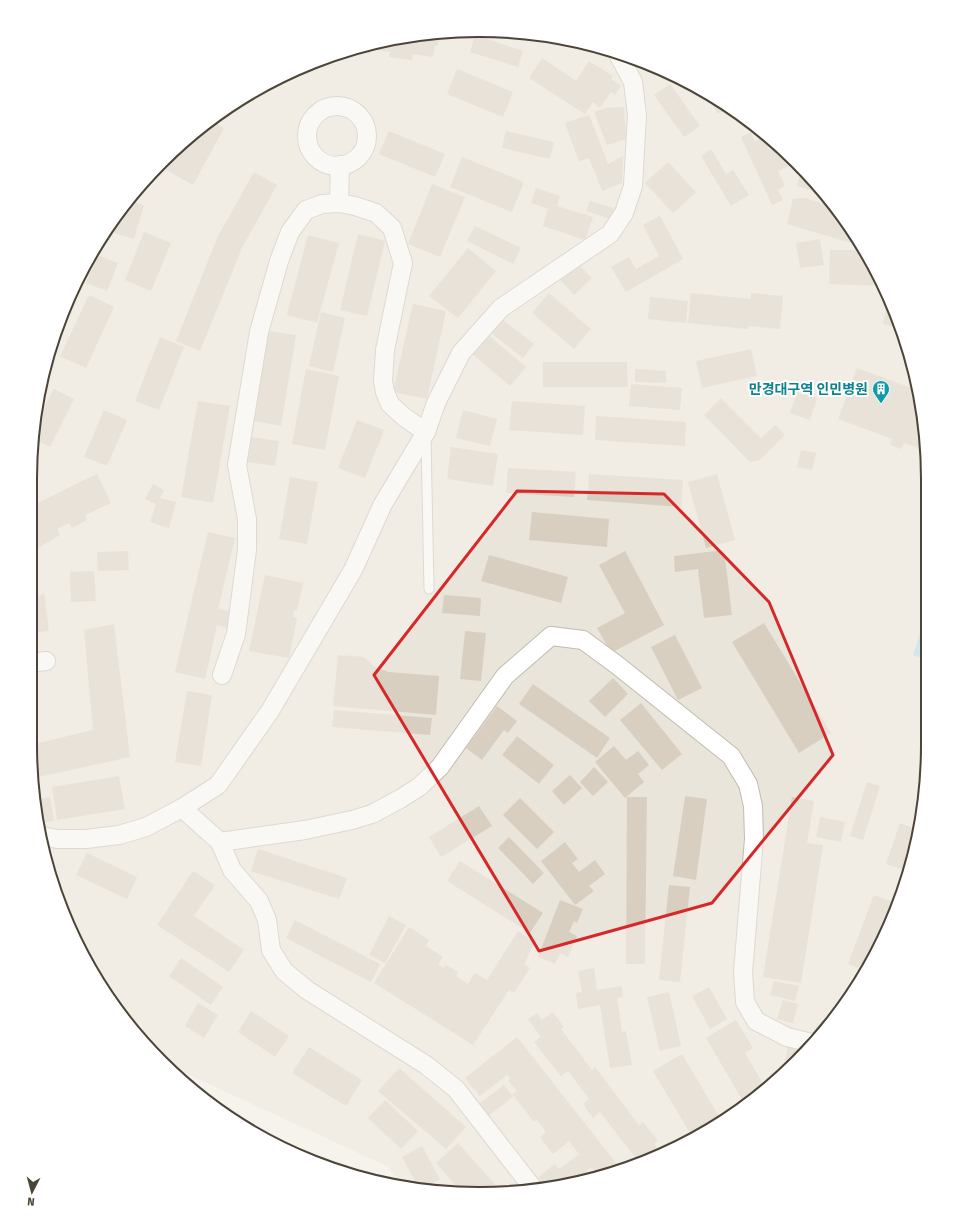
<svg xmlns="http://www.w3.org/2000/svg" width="958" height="1224" font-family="'Fira Sans','Noto Sans KR',sans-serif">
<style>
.residential{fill:#eae5da}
.water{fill:#a9d4f2}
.building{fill:#d8cfc1}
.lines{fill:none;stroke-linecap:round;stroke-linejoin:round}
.service-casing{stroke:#c2bbae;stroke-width:11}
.minor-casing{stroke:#c2bbae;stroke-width:20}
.service{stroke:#fff;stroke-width:9}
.minor{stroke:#fff;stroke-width:18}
.marked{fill:none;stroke:#d62828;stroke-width:3;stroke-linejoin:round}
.labels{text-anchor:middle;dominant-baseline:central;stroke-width:4;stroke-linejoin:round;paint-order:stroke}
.culture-label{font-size:14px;font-weight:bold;fill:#0d838f;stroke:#fff;text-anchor:end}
.rim{fill:none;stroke:#4b4439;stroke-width:2}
</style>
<rect width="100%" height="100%" fill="#f6f3ec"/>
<!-- residential -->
<polygon class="residential" points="508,31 595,45 677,76 752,123 816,183 868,254 904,335 927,449 928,745 919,832 894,917 852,995 796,1063 704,1134 595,1179 479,1194 398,1183 389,1167 161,1062 90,970 45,861 30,745 31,450 54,334 90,255 123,205 183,141 254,90 334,54 420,34"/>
<!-- water -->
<polygon class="water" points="928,609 928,660 913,655"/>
<!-- building -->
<g class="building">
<polygon points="499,31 497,37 478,32"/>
<polygon points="440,33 438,46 435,46 433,57 413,54 412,60 389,57 390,52 370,49 370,54 347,51 420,34"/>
<polygon points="475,35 523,51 518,67 470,52"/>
<polygon points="542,58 576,81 589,61 613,76 611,79 621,86 615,95 611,92 600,108 593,102 585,114 529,78"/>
<polygon points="457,69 513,92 503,117 447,94"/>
<polygon points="670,84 700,126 684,137 654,95"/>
<polygon points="693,86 700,90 705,94 701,97"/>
<polygon points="707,95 729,108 718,114"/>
<polygon points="624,107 626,139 607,145 594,112 605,108"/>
<polygon points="589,115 608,164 623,156 622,183 602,191 589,158 579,161 565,123"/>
<polygon points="211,121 224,128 193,185 166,170 181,144"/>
<polygon points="389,131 445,154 435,177 379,154"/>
<polygon points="506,131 554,142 550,159 502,148"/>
<polygon points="751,132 755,141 763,137 769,150 777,146 783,151 790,166 778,171 785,186 778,190 783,200 772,205 741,137"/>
<polygon points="711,149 726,174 733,170 749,195 731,206 701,156"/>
<polygon points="462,157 524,182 512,212 450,187"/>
<polygon points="668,162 696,192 673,213 645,183"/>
<polygon points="802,169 816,183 825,194 797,186"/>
<polygon points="254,172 277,185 242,248 200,351 176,341 217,238"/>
<polygon points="432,184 465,197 440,257 408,244"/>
<polygon points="536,188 560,196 557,206 593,217 585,240 543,226 548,209 531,203"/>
<polygon points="804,198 833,206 860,243 851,243 787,224 793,199"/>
<polygon points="128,200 144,205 134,239 111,232 115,217"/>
<polygon points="590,201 614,208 610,219 586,211"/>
<polygon points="660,216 683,259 626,292 611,267 629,257 636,269 659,256 643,225"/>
<polygon points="475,226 521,248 513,264 467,241"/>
<polygon points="144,232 171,243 151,291 125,280"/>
<polygon points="358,234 385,241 367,316 340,310"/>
<polygon points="308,235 339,243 317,323 287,315"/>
<polygon points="820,239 824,265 800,268 796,243"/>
<polygon points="468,248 496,271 458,318 429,296"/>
<polygon points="830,250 865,250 869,257 869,264 872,264 882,286 829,284"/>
<polygon points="97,255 118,263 107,291 86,283"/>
<polygon points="577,263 592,278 574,295 560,280"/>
<polygon points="549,293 591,329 574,349 532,313"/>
<polygon points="691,293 751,299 751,293 783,296 780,329 748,326 748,329 688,323"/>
<polygon points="89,295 114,307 86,368 60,356"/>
<polygon points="650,297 688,301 686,323 648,319"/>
<polygon points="413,304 446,311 427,399 393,392"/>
<polygon points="887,304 891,305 901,328 883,324"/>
<polygon points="321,312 345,318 333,372 309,366"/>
<polygon points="502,319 534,344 523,358 491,333"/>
<polygon points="268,331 296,335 281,426 254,421"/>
<polygon points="487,334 526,367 510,386 471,353"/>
<polygon points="160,337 184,347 159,410 135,401"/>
<polygon points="751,349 757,376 702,388 696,361"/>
<polygon points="543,362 627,362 628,387 543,387"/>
<polygon points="857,368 914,389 915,387 927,451 904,443 901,449 890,445 892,439 838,419"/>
<polygon points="306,369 339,376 325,450 292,444"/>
<polygon points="635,369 666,371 666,383 635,382"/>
<polygon points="631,384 682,388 680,410 629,406"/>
<polygon points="54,389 74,399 50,447 33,439 36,422"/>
<polygon points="797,392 817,398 810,420 790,413"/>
<polygon points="721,398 761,438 775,425 785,435 760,460 750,462 704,415"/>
<polygon points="198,401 230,406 213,503 181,497"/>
<polygon points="512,401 585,406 583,435 509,430"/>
<polygon points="104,410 127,420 107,466 84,457"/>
<polygon points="463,410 497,419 490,446 456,438"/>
<polygon points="596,416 686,422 685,446 595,440"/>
<polygon points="357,420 384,430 365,478 338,468"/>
<polygon points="250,437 279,441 275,466 247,462"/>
<polygon points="451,447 498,454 493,486 447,479"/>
<polygon points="801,450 816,453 812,470 797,467"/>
<polygon points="508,468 576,472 574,497 506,493"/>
<polygon points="97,474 111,503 85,515 87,520 72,528 69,523 57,529 60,535 31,552 31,506"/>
<polygon points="589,474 683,480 681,507 587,500"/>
<polygon points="717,474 735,540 706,548 688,482"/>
<polygon points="290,477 318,482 307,544 279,539"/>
<polygon points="153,484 164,490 160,498 176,502 169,528 150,522 156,504 145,499"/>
<polygon points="532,512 609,519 607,547 529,540"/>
<polygon points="208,532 235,538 218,609 234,612 230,629 217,625 205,679 175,672"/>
<polygon points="724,550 732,615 704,618 698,569 675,572 674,556"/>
<polygon points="128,551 129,570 98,571 97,552"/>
<polygon points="625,551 664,625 611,653 597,628 625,613 599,565"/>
<polygon points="489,555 568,577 561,603 481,581"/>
<polygon points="94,571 96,601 71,602 70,572"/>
<polygon points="265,575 303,583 297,611 294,610 293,617 297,618 289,658 249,651"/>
<polygon points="44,593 49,631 30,633 30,602"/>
<polygon points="444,595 481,598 480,616 442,613"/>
<polygon points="764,623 831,733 799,753 732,642"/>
<polygon points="114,624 130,757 34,778 30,745 93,730 84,630"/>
<polygon points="465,631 486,633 481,681 460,679"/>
<polygon points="675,635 702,688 678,700 651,647"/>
<polygon points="338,655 364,657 376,668 389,672 439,676 436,715 333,706"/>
<polygon points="613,678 628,694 605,717 589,701"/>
<polygon points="533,684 610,738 597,758 519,704"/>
<polygon points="187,691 212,695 201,766 175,762"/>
<polygon points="641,703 682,754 662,770 620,720"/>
<polygon points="497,706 517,721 508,733 504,730 482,760 466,748"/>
<polygon points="334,710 432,718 430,735 332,727"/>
<polygon points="517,736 554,765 539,784 502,755"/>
<polygon points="614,746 626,760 638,751 649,765 638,774 644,782 625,798 595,762"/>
<polygon points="594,767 608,782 593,796 580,782"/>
<polygon points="570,775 582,788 564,805 552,791"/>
<polygon points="119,776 125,809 57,820 52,787"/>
<polygon points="867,782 880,786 863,840 850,836"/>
<polygon points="924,784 923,800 918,799"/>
<polygon points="685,796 707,799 696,880 673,876"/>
<polygon points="50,797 54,821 40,823 37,799"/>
<polygon points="627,797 647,797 645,964 626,964"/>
<polygon points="792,797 814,801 807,843 823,845 801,983 763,977"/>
<polygon points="520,798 554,832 537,849 503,815"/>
<polygon points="922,802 919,832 908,871 886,864 900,823 913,828"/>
<polygon points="479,806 492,826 441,857 429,837"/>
<polygon points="820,817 845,822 841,842 816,837"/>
<polygon points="509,837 544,873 533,884 498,848"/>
<polygon points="565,842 578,859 572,863 579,872 595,860 605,874 589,886 594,891 575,905 541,861"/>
<polygon points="258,849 347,878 339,899 251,871"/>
<polygon points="87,853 137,877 127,899 76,875"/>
<polygon points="460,861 543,913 530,933 447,881"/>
<polygon points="193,871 215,885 194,916 244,950 229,972 157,925"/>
<polygon points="669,885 690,887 680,982 659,980"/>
<polygon points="874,895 898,904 894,917 865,970 848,964"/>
<polygon points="560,900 583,909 577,923 574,921 569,932 577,936 568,957 560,953 555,964 538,957"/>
<polygon points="389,916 406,925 385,963 369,955"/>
<polygon points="295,920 380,964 371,982 286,938"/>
<polygon points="409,927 429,940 426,946 443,957 438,965 444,968 446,965 458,972 456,976 468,984 475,973 487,980 518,931 535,942 524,964 530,968 514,993 509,990 473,1045 374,983"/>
<polygon points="181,958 223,987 211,1005 169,976"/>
<polygon points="594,968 597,990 622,986 623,997 617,998 622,1032 626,1031 632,1065 610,1068 600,1005 578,1009 576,993 582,992 578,971"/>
<polygon points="774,981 799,986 795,1001 770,995"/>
<polygon points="709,987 727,1019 710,1029 692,996"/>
<polygon points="669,992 681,1046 660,1051 647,997"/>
<polygon points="783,1000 798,1004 793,1023 777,1019"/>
<polygon points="198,1003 218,1015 204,1038 185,1026"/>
<polygon points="251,1011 289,1036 275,1057 238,1032"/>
<polygon points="553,1012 564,1027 561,1029 592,1070 595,1067 639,1125 643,1122 658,1141 654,1144 660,1152 638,1161 600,1112 593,1118 583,1104 589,1099 568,1071 561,1076 534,1042 541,1037 528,1019 537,1013 542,1020"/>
<polygon points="736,1020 753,1048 745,1053 765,1087 744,1103 706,1038"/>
<polygon points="517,1037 609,1154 620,1168 599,1177 591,1167 573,1182 545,1185 538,1177 555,1164 559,1169 579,1154 569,1141 553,1154 540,1137 546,1132 537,1120 534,1122 512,1094 517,1091 508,1080 510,1079 507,1075 480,1096 465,1078"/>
<polygon points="788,1043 806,1051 796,1063 784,1072"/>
<polygon points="309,1047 362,1080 346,1106 292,1073"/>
<polygon points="682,1054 721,1120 704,1134 693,1138 653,1071"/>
<polygon points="399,1068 466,1127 446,1149 378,1091"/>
<polygon points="504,1085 513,1097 487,1117 478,1105"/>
<polygon points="385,1100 418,1131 401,1149 368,1118"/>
<polygon points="458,1143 501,1191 479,1194 461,1192 436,1163"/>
<polygon points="422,1146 440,1179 425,1187 418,1186 402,1157"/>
</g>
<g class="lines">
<defs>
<polyline id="service" points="426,437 429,589"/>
<g id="minor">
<circle cx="337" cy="136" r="30"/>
<polyline points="339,203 340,165"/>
<polyline points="30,663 46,661"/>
<polyline points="222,675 236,634 247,550 247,519 237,465 259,332 279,261 290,232 306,210 322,204 339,203 355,206 376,213 392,228 403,263 385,350 383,381 385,392 390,404 404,417 426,432"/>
<polyline points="182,808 220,842 305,830 352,820 372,814 400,799 419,787 440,767 505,676 551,636 583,640 617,665 731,756 748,784 753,806 754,839 743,972 745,1002 756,1021 787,1037 812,1043"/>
<polyline points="42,836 57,839 86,839 119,835 146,827 182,808 218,785 270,711 353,570 383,504 426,432 436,403 461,353 501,308 610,234 624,213 633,186 637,115 633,82 618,54"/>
<polyline points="220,842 232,870 259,901 267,920 271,950 284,971 307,990 426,1065 456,1089 532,1187"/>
</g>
</defs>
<!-- service casing -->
<use href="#service" class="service-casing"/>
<!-- minor casing -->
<use href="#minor" class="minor-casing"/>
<!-- service -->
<use href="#service" class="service"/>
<!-- minor -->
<use href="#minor" class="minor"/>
</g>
<!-- marked area -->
<path d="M0 0H958V1224H0ZM517,491L664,494L769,602L833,755L712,903L539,951L374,675Z" fill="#f6f3ec" fill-opacity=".55" fill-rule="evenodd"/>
<path class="marked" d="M517,491L664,494L769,602L833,755L712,903L539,951L374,675Z"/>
<!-- icons -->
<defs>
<symbol id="building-pin" viewBox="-11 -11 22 30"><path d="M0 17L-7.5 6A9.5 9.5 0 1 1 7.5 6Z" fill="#0f9aa8" stroke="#fff"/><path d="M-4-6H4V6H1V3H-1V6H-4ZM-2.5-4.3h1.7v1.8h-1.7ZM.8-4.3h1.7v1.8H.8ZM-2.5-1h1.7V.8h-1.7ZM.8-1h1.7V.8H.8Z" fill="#fff"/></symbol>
</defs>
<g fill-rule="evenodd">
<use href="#building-pin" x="871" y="379" width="20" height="27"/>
</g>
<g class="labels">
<!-- culture labels -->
<g class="culture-label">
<text x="868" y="389">만경대구역 인민병원</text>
</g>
</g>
<!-- crop -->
<path d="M0 0H958V1224H0ZM479 37H479A442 442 0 0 1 921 479V745A442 442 0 0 1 479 1187H479A442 442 0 0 1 37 745V479A442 442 0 0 1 479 37Z" fill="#fff" fill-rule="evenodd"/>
<path class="rim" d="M479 37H479A442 442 0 0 1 921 479V745A442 442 0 0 1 479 1187H479A442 442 0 0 1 37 745V479A442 442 0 0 1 479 37Z"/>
<!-- north arrow -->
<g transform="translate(32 1192) rotate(186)" stroke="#ffffff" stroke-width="3" paint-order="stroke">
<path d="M0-3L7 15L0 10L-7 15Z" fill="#4b4439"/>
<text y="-6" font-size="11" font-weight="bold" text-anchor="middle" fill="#4b4439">N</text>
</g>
</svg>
